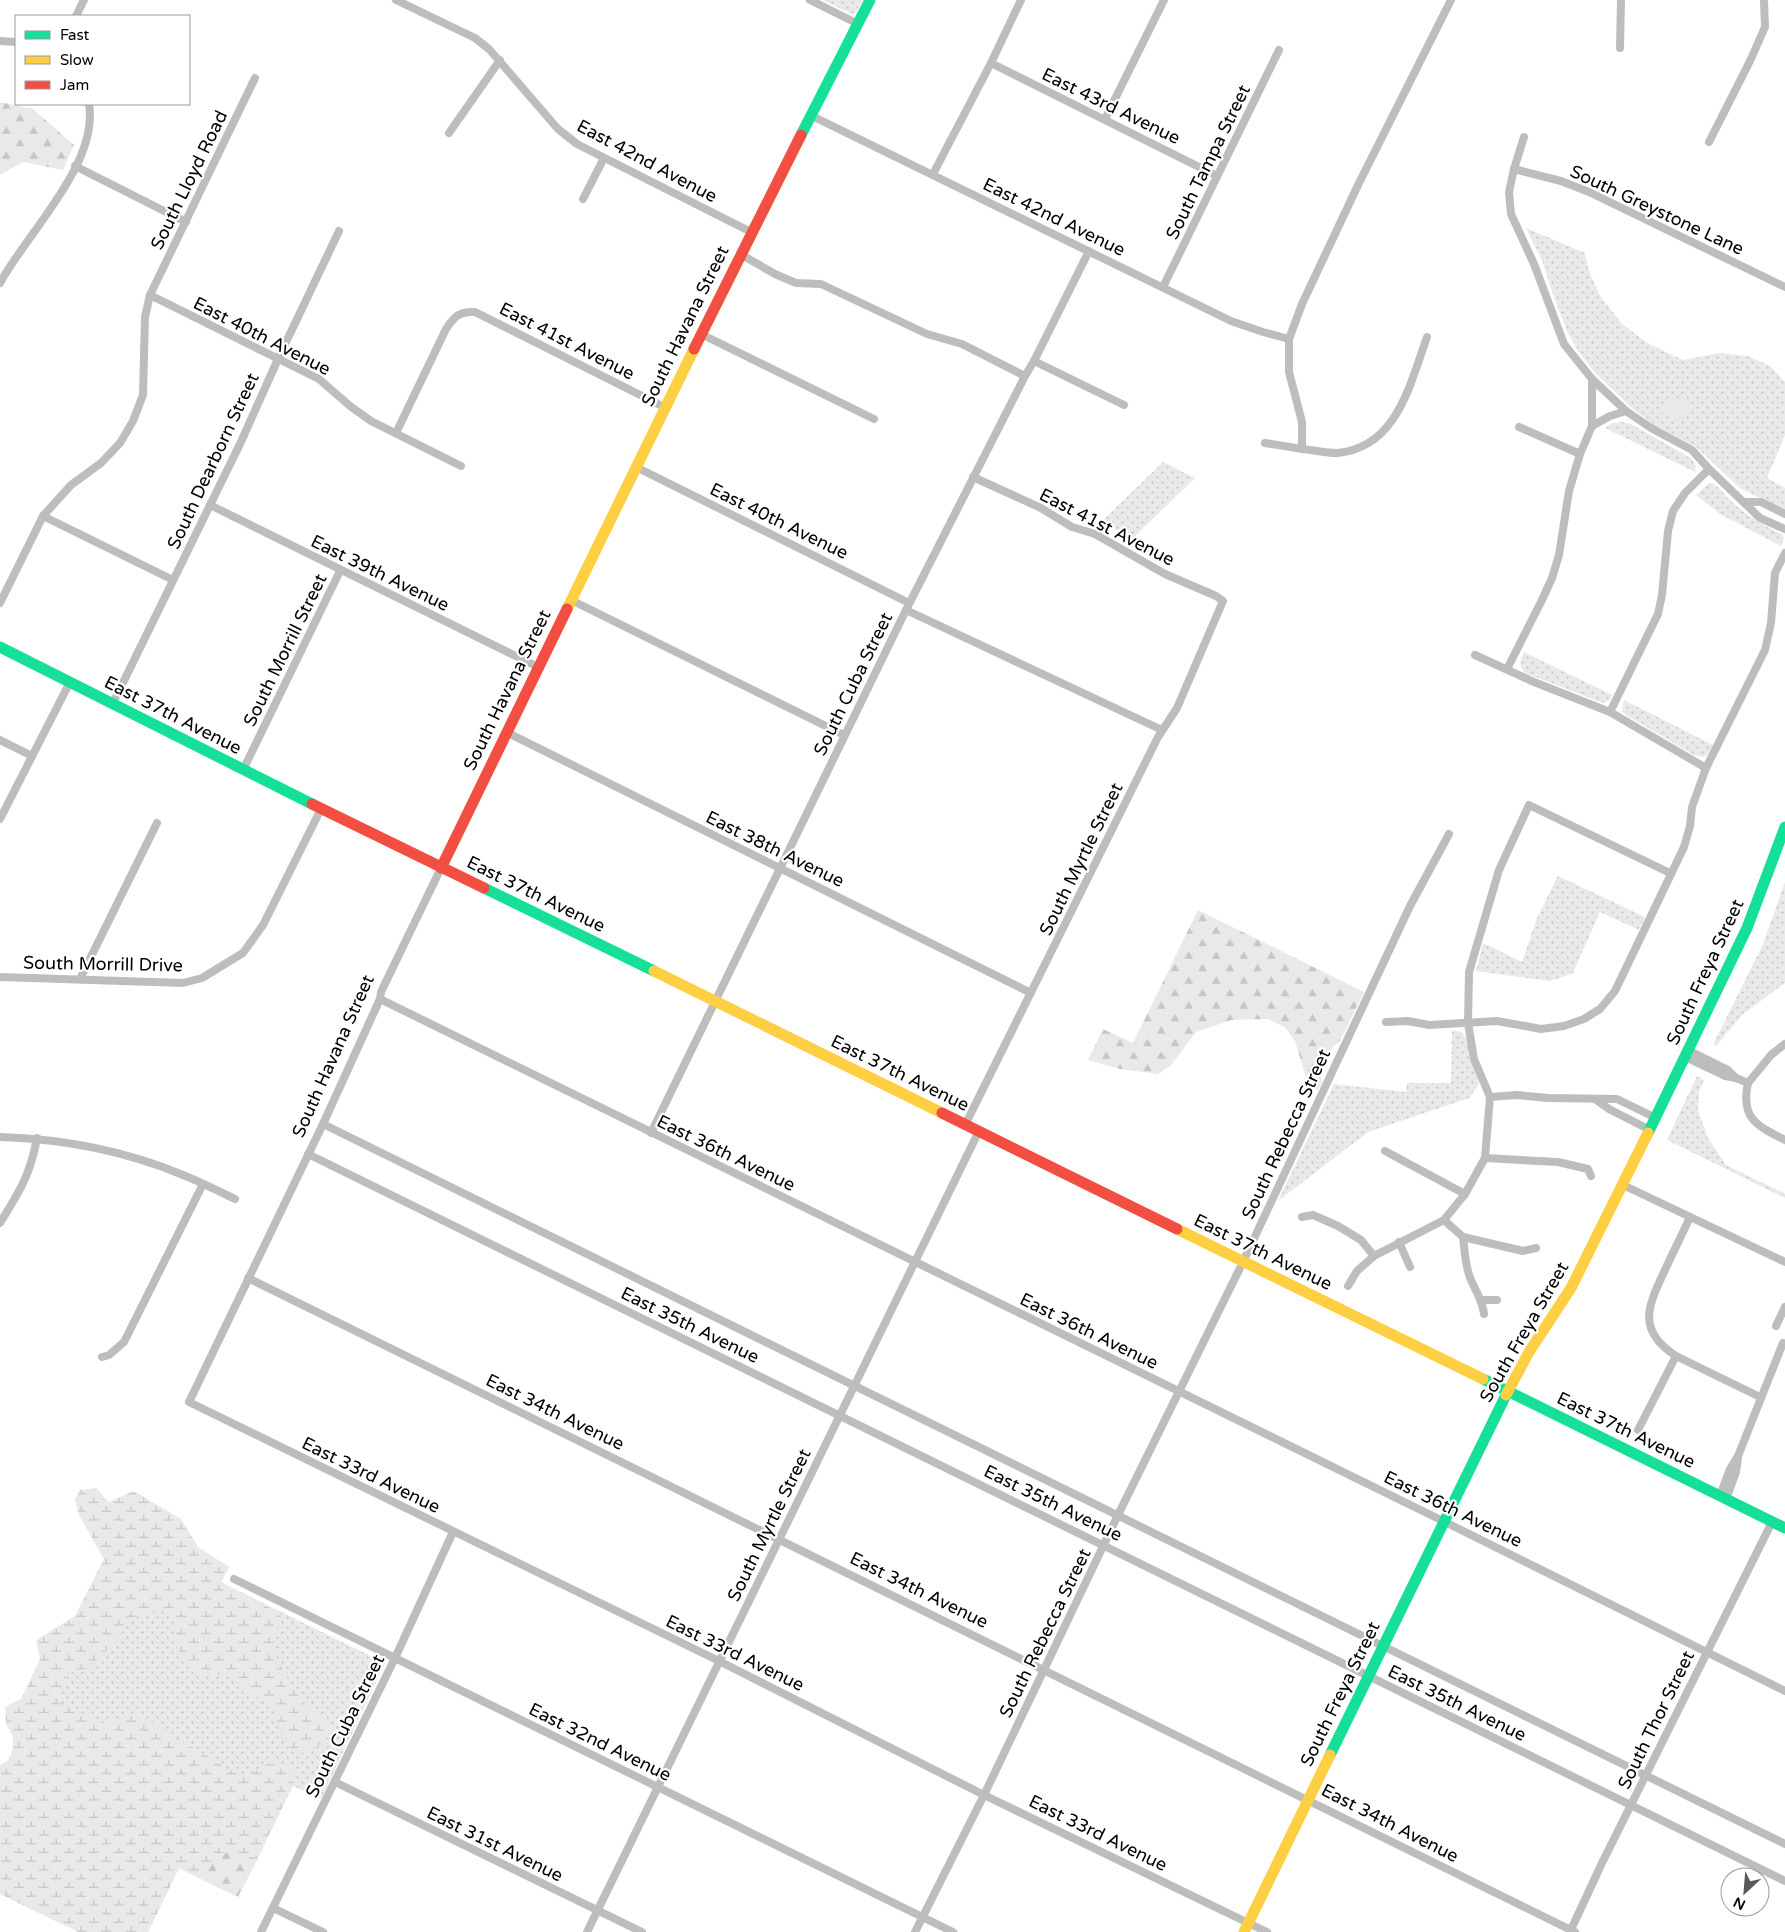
<svg xmlns="http://www.w3.org/2000/svg" width="1785" height="1932" font-family="'Varela Round',sans-serif">
<style>
.green{fill:url(#green-dots)}
.forest{fill:url(#forest-firs)}
.wetland{fill:url(#wetland-marsh)}
.pitch{fill:#e9e9e9}
.lines{fill:none;stroke-linecap:round;stroke-linejoin:round}
.street{stroke:#bdbdbd;stroke-width:8}
.fast{stroke:#16e098;stroke-width:11}
.slow{stroke:#ffcf43;stroke-width:11}
.jam{stroke:#f24e42;stroke-width:11}
.labels{text-anchor:middle;dominant-baseline:central;stroke-width:4.5;stroke-linejoin:round;paint-order:stroke}
.street-label{font-size:18px;fill:#000;stroke:#fff}
</style>
<defs>
<pattern id="green-dots" width="8" height="8" patternUnits="userSpaceOnUse" patternTransform="scale(1.25)"><rect width="8" height="8" fill="#e9e9e9"/><path d="M2 2h.1M6 6h.1" fill="none" stroke="#c6c6c6" stroke-width="1.8" stroke-linecap="round"/></pattern>
<pattern id="forest-firs" width="22" height="20" patternUnits="userSpaceOnUse" patternTransform="scale(1.25)"><rect width="22" height="20" fill="#e9e9e9"/><path d="M5 1l3.5 6h-7zM16 11l3.5 6h-7z" fill="#c6c6c6"/></pattern>
<pattern id="wetland-marsh" width="20" height="14" patternUnits="userSpaceOnUse" patternTransform="scale(1.25)"><rect width="20" height="14" fill="#e9e9e9"/><path d="M1 5h8M5 5V1M11 12h8M15 12V8" fill="none" stroke="#c6c6c6"/></pattern>
</defs>
<rect width="100%" height="100%" fill="#fff"/>
<!-- green -->
<g class="green">
<polygon points="823,0 863,0 856,12 851,14"/>
<polygon points="1526,228 1585,253 1589,271 1600,296 1622,324 1649,344 1683,360 1720,353 1748,356 1770,366 1785,382 1785,435 1767,478 1785,488 1785,510 1741,489 1696,447 1654,425 1634,410 1595,373 1578,351 1567,331 1555,300 1543,263"/>
<path d="M1622,422L1631,424L1689,457C1694,462 1697,465 1695,472L1605,428L1613,423Z"/>
<polygon points="1163,462 1195,478 1132,539 1102,521"/>
<path d="M1709,483C1719,484 1723,494 1730,500C1746,515 1762,525 1782,534L1784,538L1781,546L1720,514L1696,495Z"/>
<path d="M1524,652L1612,695L1610,700L1603,703L1525,673C1518,665 1520,661 1524,652Z"/>
<polygon points="1624,700 1713,745 1708,754 1704,757 1694,755 1626,715 1622,711"/>
<polygon points="1558,876 1645,917 1639,930 1600,912 1573,973 1551,981 1476,971 1483,943 1522,962 1537,918"/>
<polygon points="1785,882 1785,983 1743,1014 1715,1047 1714,1043 1763,944"/>
<polygon points="1452,1031 1461,1032 1468,1040 1479,1084 1469,1098 1368,1132 1278,1201 1334,1084 1406,1092 1407,1083 1451,1083"/>
<polygon points="1697,1076 1704,1080 1699,1091 1698,1111 1708,1138 1726,1165 1785,1194 1785,1198 1667,1140"/>
<polygon points="119,1532 385,1663 321,1799 293,1786 238,1897 179,1868 148,1932 0,1777"/>
</g>
<!-- forest -->
<g class="forest">
<polygon points="0,102 33,109 74,145 63,170 23,162 0,175"/>
<polygon points="1198,910 1364,992 1340,1041 1326,1053 1320,1069 1322,1082 1318,1090 1309,1087 1295,1041 1286,1028 1268,1019 1231,1020 1196,1032 1171,1065 1158,1074 1120,1069 1088,1060 1103,1029 1133,1043"/>
<polygon points="222,1852 258,1858 238,1897 199,1878"/>
</g>
<!-- wetland -->
<path class="wetland" d="M96,1488L109,1502L134,1491L181,1519L198,1547L229,1567L221,1583L281,1614L272,1649C292,1686 299,1707 337,1729L332,1740L302,1753L289,1747L270,1707L229,1675L197,1674L177,1648L173,1615L164,1610L126,1619L120,1637L88,1668L67,1674L58,1702L105,1724L130,1714L152,1722L229,1770L248,1776L274,1760L293,1769V1785L258,1858L222,1852L199,1878L179,1868L148,1932H78L0,1894V1765L12,1758L13,1736L6,1724L5,1707L21,1699L40,1659L36,1640L75,1616L104,1559L79,1515L75,1500L80,1490Z"/>
<!-- pitch -->
<polygon class="pitch" points="1672,395 1690,405 1680,422 1662,413"/>
<g class="lines">
<!-- street -->
<g class="street">
<polyline points="396,0 475,38 489,49 558,129 577,144 751,232"/>
<polyline points="810,0 858,24"/>
<polyline points="76,16 84,0"/>
<polyline points="0,41 16,42"/>
<polyline points="1620,48 1621,0"/>
<polyline points="991,63 1217,176"/>
<polyline points="810,115 1231,321 1263,332 1289,339"/>
<polyline points="1105,119 1164,0"/>
<polyline points="449,133 500,60"/>
<polyline points="1524,137 1514,169 1509,192 1511,214 1534,264 1564,344 1592,379 1626,411 1651,428 1692,450 1709,469 1760,518 1785,529"/>
<polyline points="1709,142 1750,61 1765,27 1764,0"/>
<polyline points="75,166 186,222"/>
<polyline points="1514,169 1561,181 1589,192 1785,287"/>
<polyline points="933,174 991,63 1021,0"/>
<polyline points="583,199 604,158"/>
<polyline points="740,254 775,274 796,283 821,284 927,334 962,344 1025,376"/>
<path d="M0,283C27,233 99,164 89,104"/>
<polyline points="1163,287 1279,50"/>
<polyline points="150,295 319,379 350,406 371,421 461,466"/>
<polyline points="701,334 874,419"/>
<polyline points="1034,361 1124,405"/>
<polyline points="1592,426 1610,416 1626,411"/>
<polyline points="1519,427 1580,454"/>
<path d="M396,433L446,329C454,317 459,311 475,312L664,407"/>
<polyline points="1265,443 1302,449 1302,422 1289,372 1289,339 1302,304 1359,183 1451,0"/>
<path d="M1302,449C1313,450 1326,453 1337,453C1397,448 1410,384 1427,337"/>
<polyline points="636,467 909,603"/>
<polyline points="1745,502 1761,502 1785,514"/>
<polyline points="210,505 538,667"/>
<polyline points="43,516 173,580"/>
<polyline points="571,600 844,735"/>
<polyline points="0,603 43,516 71,485 101,463 120,443 133,421 143,395 145,317 150,295 255,78"/>
<polyline points="906,610 1162,730"/>
<polyline points="1475,655 1534,682 1610,712 1706,768"/>
<polyline points="1507,669 1542,600 1552,578 1559,555 1569,491 1580,454 1592,426 1592,379"/>
<polyline points="113,703 240,444 278,359 339,231"/>
<polyline points="1610,712 1658,614 1662,595 1668,531 1673,511 1685,493 1709,469"/>
<polyline points="506,732 1031,993"/>
<polyline points="0,740 32,756"/>
<polyline points="243,770 340,571"/>
<polyline points="0,819 70,682"/>
<polyline points="441,868 381,992 380,999 323,1124 189,1402 719,1661 984,1795 1267,1932"/>
<polyline points="0,977 183,983 202,978 243,953 263,925 321,809"/>
<polyline points="80,979 157,823"/>
<polyline points="380,999 1445,1522 1785,1691"/>
<polyline points="1386,1022 1408,1021 1429,1025 1497,1021 1541,1029 1564,1026 1584,1019 1600,1009 1615,991 1684,847 1690,826 1692,807 1706,768 1765,650 1771,623 1775,573 1785,553"/>
<polyline points="1688,1050 1728,1070 1736,1078"/>
<path d="M1685,1057L1725,1076L1736,1078L1748,1083C1740,1118 1757,1126 1785,1140"/>
<polyline points="1748,1083 1771,1055 1785,1044"/>
<polyline points="1490,1097 1517,1095 1548,1098 1617,1099 1656,1118"/>
<polyline points="1595,1099 1609,1109 1650,1130"/>
<polyline points="323,1124 1785,1844"/>
<polyline points="965,1125 1158,737 1177,708 1223,601 1216,596 1165,574 1095,534 1072,527 1041,508 973,477"/>
<polyline points="651,1133 906,610 1025,376 1034,361 1089,251"/>
<path d="M0,1137C62,1139 126,1151 183,1175C201,1182 218,1191 235,1199"/>
<polyline points="1385,1151 1465,1194"/>
<polyline points="308,1154 1785,1881"/>
<polyline points="1485,1158 1558,1162 1588,1169 1591,1176"/>
<polyline points="1623,1185 1785,1262"/>
<polyline points="1302,1217 1313,1215 1338,1226 1361,1240 1374,1256"/>
<path d="M1690,1217C1682,1235 1673,1252 1665,1270C1648,1306 1636,1330 1676,1356L1760,1397"/>
<path d="M1444,1220L1463,1237C1465,1252 1465,1267 1471,1280C1477,1294 1482,1299 1484,1314"/>
<path d="M0,1223C19,1192 30,1176 37,1138"/>
<polyline points="1463,1237 1523,1251 1536,1248"/>
<polyline points="1399,1242 1410,1267"/>
<polyline points="248,1278 1575,1932"/>
<polyline points="1348,1286 1357,1271 1374,1256 1444,1220 1465,1194 1485,1158 1490,1097 1474,1059 1468,1023 1469,972 1499,870 1529,805 1670,873"/>
<polyline points="1482,1300 1497,1300"/>
<polyline points="1776,1326 1785,1307"/>
<polyline points="102,1357 109,1355 124,1342 203,1184"/>
<polyline points="1638,1430 1676,1356"/>
<polyline points="1720,1496 1730,1469 1738,1456 1783,1343"/>
<polyline points="1726,1499 1736,1472 1738,1458"/>
<polyline points="234,1579 953,1932"/>
<polyline points="335,1782 642,1932"/>
<polyline points="273,1908 323,1932"/>
<polyline points="261,1932 395,1658 453,1532"/>
<polyline points="587,1932 979,1131"/>
<polyline points="915,1932 984,1795 1118,1515 1243,1262 1410,906 1449,834"/>
<polyline points="1570,1932 1601,1865 1772,1522"/>
</g>
<!-- fast -->
<g class="fast">
<polyline points="801,135 870,0"/>
<polyline points="0,647 312,804"/>
<polyline points="484,888 654,971"/>
<polyline points="1648,1133 1747,928 1785,827"/>
<polyline points="1483,1379 1785,1528"/>
<polyline points="1330,1755 1506,1395"/>
</g>
<!-- slow -->
<g class="slow">
<polyline points="567,609 694,349"/>
<polyline points="654,971 942,1113"/>
<polyline points="1177,1229 1483,1379"/>
<polyline points="1506,1395 1529,1352 1571,1288 1648,1133"/>
<polyline points="1244,1932 1330,1755"/>
</g>
<!-- jam -->
<g class="jam">
<polyline points="694,349 801,135"/>
<polyline points="312,804 484,888"/>
<polyline points="441,868 567,609"/>
<polyline points="942,1113 1177,1229"/>
</g>
</g>
<g class="labels">
<!-- street labels -->
<g class="street-label">
<text transform="translate(1111 106) rotate(26)">East 43rd Avenue</text>
<text transform="translate(647 161) rotate(28)">East 42nd Avenue</text>
<text transform="translate(1208 162) rotate(-64)">South Tampa Street</text>
<text transform="translate(189 180) rotate(-64)">South Lloyd Road</text>
<text transform="translate(1657 210) rotate(25)">South Greystone Lane</text>
<text transform="translate(1054 217) rotate(26)">East 42nd Avenue</text>
<text transform="translate(685 326) rotate(-64)">South Havana Street</text>
<text transform="translate(262 336) rotate(27)">East 40th Avenue</text>
<text transform="translate(567 341) rotate(27)">East 41st Avenue</text>
<text transform="translate(213 461) rotate(-65)">South Dearborn Street</text>
<text transform="translate(779 521) rotate(26)">East 40th Avenue</text>
<text transform="translate(1107 527) rotate(27)">East 41st Avenue</text>
<text transform="translate(380 573) rotate(26)">East 39th Avenue</text>
<text transform="translate(285 650) rotate(-64)">South Morrill Street</text>
<text transform="translate(853 684) rotate(-64)">South Cuba Street</text>
<text transform="translate(507 690) rotate(-64)">South Havana Street</text>
<text transform="translate(173 715) rotate(27)">East 37th Avenue</text>
<text transform="translate(775 849) rotate(26)">East 38th Avenue</text>
<text transform="translate(1081 859) rotate(-64)">South Myrtle Street</text>
<text transform="translate(536 894) rotate(26)">East 37th Avenue</text>
<text transform="translate(103 964) rotate(1)">South Morrill Drive</text>
<text transform="translate(1705 972) rotate(-65)">South Freya Street</text>
<text transform="translate(333 1056) rotate(-66)">South Havana Street</text>
<text transform="translate(900 1073) rotate(26)">East 37th Avenue</text>
<text transform="translate(1286 1134) rotate(-65)">South Rebecca Street</text>
<text transform="translate(726 1153) rotate(26)">East 36th Avenue</text>
<text transform="translate(1263 1252) rotate(26)">East 37th Avenue</text>
<text transform="translate(690 1325) rotate(26)">East 35th Avenue</text>
<text transform="translate(1089 1331) rotate(26)">East 36th Avenue</text>
<text transform="translate(1524 1332) rotate(-60)">South Freya Street</text>
<text transform="translate(555 1412) rotate(26)">East 34th Avenue</text>
<text transform="translate(1626 1430) rotate(26)">East 37th Avenue</text>
<text transform="translate(371 1475) rotate(26)">East 33rd Avenue</text>
<text transform="translate(1053 1503) rotate(26)">East 35th Avenue</text>
<text transform="translate(1453 1509) rotate(26)">East 36th Avenue</text>
<text transform="translate(769 1525) rotate(-64)">South Myrtle Street</text>
<text transform="translate(919 1590) rotate(26)">East 34th Avenue</text>
<text transform="translate(1045 1633) rotate(-64)">South Rebecca Street</text>
<text transform="translate(735 1653) rotate(26)">East 33rd Avenue</text>
<text transform="translate(1340 1694) rotate(-64)">South Freya Street</text>
<text transform="translate(1457 1703) rotate(26)">East 35th Avenue</text>
<text transform="translate(1656 1720) rotate(-64)">South Thor Street</text>
<text transform="translate(345 1726) rotate(-64)">South Cuba Street</text>
<text transform="translate(600 1742) rotate(26)">East 32nd Avenue</text>
<text transform="translate(1390 1823) rotate(27)">East 34th Avenue</text>
<text transform="translate(1098 1833) rotate(26)">East 33rd Avenue</text>
<text transform="translate(495 1844) rotate(26)">East 31st Avenue</text>
</g>
</g>
<!-- legend -->
<rect x="15" y="15" width="175" height="90" fill="#ffffff" stroke="#999999"/>
<rect x="25" y="31" width="25" height="8" fill="#16e098" stroke="#999999"/>
<text x="60" y="40" font-size="15" fill="#000000">Fast</text>
<rect x="25" y="56" width="25" height="8" fill="#ffcf43" stroke="#999999"/>
<text x="60" y="65" font-size="15" fill="#000000">Slow</text>
<rect x="25" y="81" width="25" height="8" fill="#f24e42" stroke="#999999"/>
<text x="60" y="90" font-size="15" fill="#000000">Jam</text>
<!-- north arrow -->
<g transform="translate(1745 1892) rotate(206)"><circle r="24" fill="#ffffff" stroke="#999999"/>
<path d="M0-4L9 19L0 12L-9 19Z" fill="#595959"/>
<text y="-8" font-size="14" font-weight="bold" text-anchor="middle" fill="#000000">N</text>
</g>
</svg>
